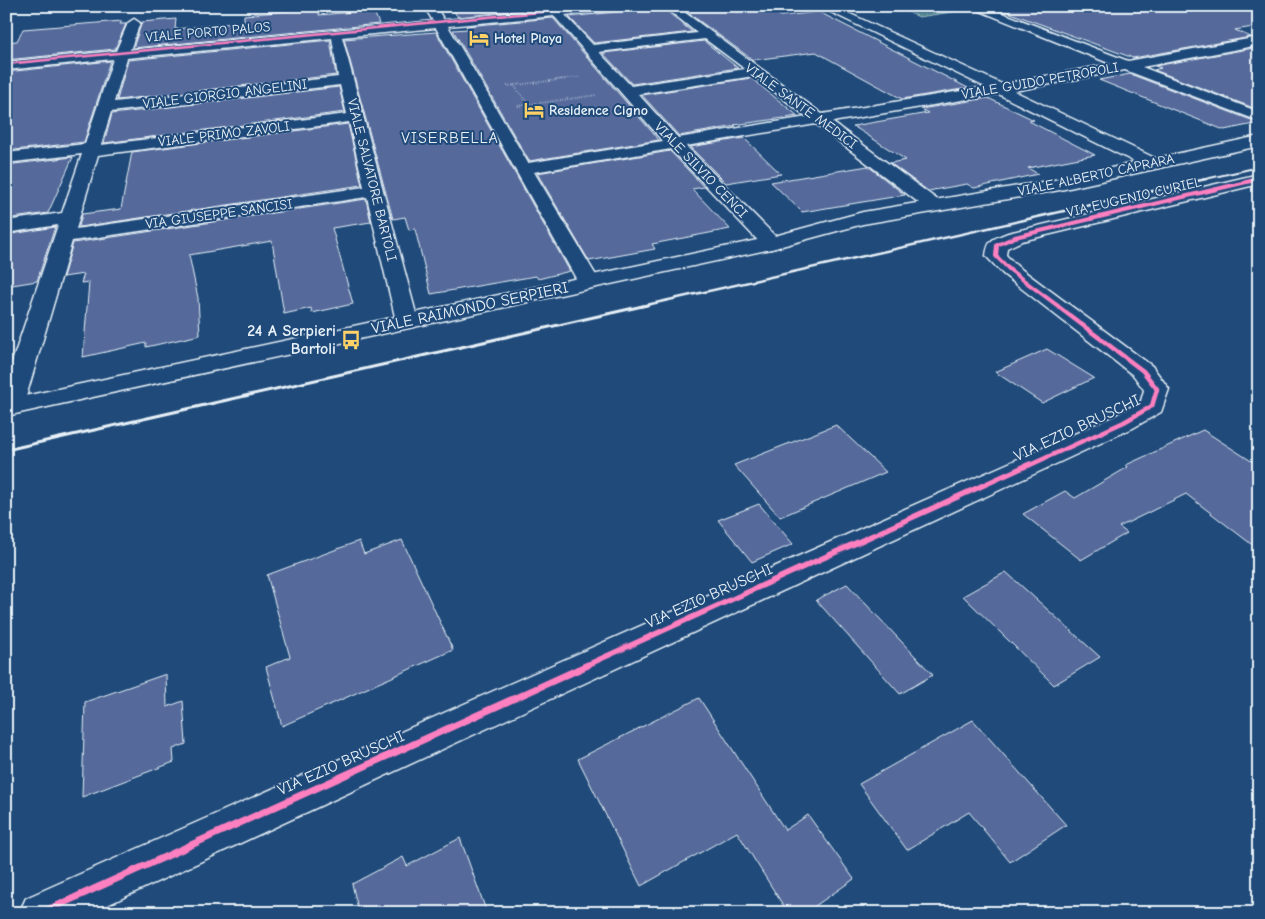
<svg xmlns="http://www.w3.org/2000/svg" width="1265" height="919" font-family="'Comic Neue',sans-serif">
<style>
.green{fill:#51838f;stroke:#9cbac4}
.building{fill:#546b9b;stroke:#e8f1f8}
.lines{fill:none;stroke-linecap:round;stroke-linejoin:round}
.minor-casing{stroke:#e8f1f8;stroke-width:3}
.tertiary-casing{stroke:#e8f1f8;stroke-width:3}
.path-far1{stroke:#e8f1f8;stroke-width:1;stroke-dasharray:0.5 2;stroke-linecap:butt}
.path{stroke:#e8f1f8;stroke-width:2;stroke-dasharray:0.5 2;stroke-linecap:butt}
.minor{fill:#1f4a7a;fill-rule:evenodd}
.tertiary{fill:#1f4a7a;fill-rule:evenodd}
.rail-far2{stroke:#e8f1f8;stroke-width:2}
.rail-far1{stroke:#e8f1f8;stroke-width:2.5}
.rail{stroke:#e8f1f8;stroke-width:3}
.cycleway-far5-casing{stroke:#1f4a7a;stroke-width:4}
.cycleway-far4-casing{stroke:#1f4a7a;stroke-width:5}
.cycleway-far3-casing{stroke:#1f4a7a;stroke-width:6}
.cycleway-far2-casing{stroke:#1f4a7a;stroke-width:7}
.cycleway-far1-casing{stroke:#1f4a7a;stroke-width:9}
.cycleway-casing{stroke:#1f4a7a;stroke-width:10}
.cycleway-far5{stroke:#ff80c0;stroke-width:2.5}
.cycleway-far4{stroke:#ff80c0;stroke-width:3}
.cycleway-far3{stroke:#ff80c0;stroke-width:4}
.cycleway-far2{stroke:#ff80c0;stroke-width:4.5}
.cycleway-far1{stroke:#ff80c0;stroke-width:5.5}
.cycleway{stroke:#ff80c0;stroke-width:7}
.labels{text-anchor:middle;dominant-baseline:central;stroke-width:4;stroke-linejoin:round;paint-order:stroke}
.far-street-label{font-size:14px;fill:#e8f1f8;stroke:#1f4a7a}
.far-poi-label{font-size:14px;font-weight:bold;fill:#e8f1f8;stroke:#1f4a7a;text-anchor:start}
.far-quarter-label{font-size:16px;letter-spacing:1px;fill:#e8f1f8;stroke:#1f4a7a}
.street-label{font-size:16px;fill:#e8f1f8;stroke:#1f4a7a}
.poi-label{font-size:16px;font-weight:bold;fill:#e8f1f8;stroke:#1f4a7a;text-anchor:end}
</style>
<rect width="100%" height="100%" fill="#1f4a7a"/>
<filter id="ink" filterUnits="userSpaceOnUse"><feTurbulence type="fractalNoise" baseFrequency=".02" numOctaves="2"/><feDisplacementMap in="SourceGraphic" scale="10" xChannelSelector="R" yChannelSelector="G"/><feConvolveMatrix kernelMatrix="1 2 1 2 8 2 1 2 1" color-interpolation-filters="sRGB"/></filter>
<g filter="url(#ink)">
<!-- green -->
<polygon class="green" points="894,6 964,6 972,9 919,17"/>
<!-- building -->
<g class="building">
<polygon points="450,6 530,6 534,9 458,17"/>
<polygon points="679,6 727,6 736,12 769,9 781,16 819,12 968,88 902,99 816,52 753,60"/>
<polygon points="1002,6 1259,6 1259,26 1235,30 1251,37 1133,58 1002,10"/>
<polygon points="662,7 692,32 594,43 569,17"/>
<polygon points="319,8 319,15 364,11 366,14 375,14 379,24 133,48 142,22 176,19 175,29 244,22 244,15"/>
<polygon points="553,18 659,140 529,161 453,30 468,29 466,26"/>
<polygon points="122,21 120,24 126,24 115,49 6,60 6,42 17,41 23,29"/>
<polygon points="436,32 568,268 570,271 538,279 536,276 431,294 415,229 409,230 405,217 393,219 344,39"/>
<polygon points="330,40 336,75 117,100 128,60"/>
<polygon points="704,41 738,68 632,84 603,53"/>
<polygon points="1259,47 1259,110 1154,70 1161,68 1155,66"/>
<polygon points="110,61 84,142 6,151 6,72"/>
<polygon points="1130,74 1259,123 1224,130 1099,80"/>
<polygon points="751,78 798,116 734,125 736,126 679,136 642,95"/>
<polygon points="339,87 345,112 104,143 112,114"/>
<polygon points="988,98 1034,120 1029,121 1095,155 1028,168 1038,174 974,188 967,184 928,191 890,163 906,160 853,126 928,113 921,109"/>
<polygon points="348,124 362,185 79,227 82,214 121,209 132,152"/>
<polygon points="744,138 781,174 726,183 690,147"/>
<polygon points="670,151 704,187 692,189 730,229 652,244 655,249 589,261 537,173"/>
<polygon points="73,157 48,213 6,219 6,165"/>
<polygon points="868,166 905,195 802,212 771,182"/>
<polygon points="366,199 371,222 332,228 353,304 312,313 311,308 284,314 272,241 189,255 198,298 200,335 146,347 146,343 83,357 89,282 81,283 84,274 63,277 73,243"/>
<polygon points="55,227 37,281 6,286 6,235"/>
<polygon points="1047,349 1094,378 1042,403 995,372"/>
<polygon points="836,425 886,472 780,517 734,465"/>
<polygon points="1203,430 1259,466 1259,550 1186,494 1119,527 1127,533 1081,560 1023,514 1065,491 1075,498 1128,467 1126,465"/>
<polygon points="759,504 793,544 752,562 718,520"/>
<polygon points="402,540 453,650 282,726 266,667 290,657 267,575 359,541 364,554"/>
<polygon points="1006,572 1100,657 1054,685 963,596"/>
<polygon points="847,584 933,675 900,694 816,600"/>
<polygon points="166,674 167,707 183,701 186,744 173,749 174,762 82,797 85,702"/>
<polygon points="699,698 785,830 808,815 854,879 805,913 788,913 737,832 641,886 578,759"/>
<polygon points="973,720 1066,825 1010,862 969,812 907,850 859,784"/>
<polygon points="460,838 487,913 359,913 352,884 403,857 407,866"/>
</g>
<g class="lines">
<defs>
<g id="minor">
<path d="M546,6H557L559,9L626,6L621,9L565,15L593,45L697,33L664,6H676L822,114L985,87L818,6H833L1002,84L1111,64L968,6H984L1128,61L1259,37V45L1142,67L1259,112V121L1125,70L1014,91L1159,160L1161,164L1159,168H1147L998,94L832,122L939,201L942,205L939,209L933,211L927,209L816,124L686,146L778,239L781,243L778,247L771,249L764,247L671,149L534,172L600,282L596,286L589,288L582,286L578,282L436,28L342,37L418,321L415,326L407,328L399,326L396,321L367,197L72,241L23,407L19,413L6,414V380L58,225L6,233V221L62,213L82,154L6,163V153L85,144L113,59L6,70V62L116,51L128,23L134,19L140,23L130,50L433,21L427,11L433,8L437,9L444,20L548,10ZM554,16L663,141L528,163L448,26ZM332,38L338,77L114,102L127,58ZM705,39L745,69L631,86L599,52ZM754,76L807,117L678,138L638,94ZM340,85L347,114L101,145L111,112ZM349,122L364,187L76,229L98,155Z"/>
<path d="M1259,174V184L1022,241L1007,248L1006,255L1017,266L1152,366L1169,389L1161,412L1133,428L90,913H19L26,898L1115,416L1141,401L1144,390L1134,376L1003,274L986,256C988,239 993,239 1008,233Z"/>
</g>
<polygon id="tertiary" points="1259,136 1259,146 1060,190 863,224 771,249 6,416 6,400 771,237 863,212 1060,179"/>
</defs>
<!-- minor casing -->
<use href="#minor" class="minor-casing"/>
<!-- tertiary casing -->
<use href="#tertiary" class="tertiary-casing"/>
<!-- path-far1 -->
<polyline class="path-far1" points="555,80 580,77"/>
<!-- path -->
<g class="path">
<polyline points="514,85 528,104"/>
<polyline points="507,86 566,79"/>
<polyline points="518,106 597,95"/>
</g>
<!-- minor -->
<use href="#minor" class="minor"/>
<!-- tertiary -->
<use href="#tertiary" class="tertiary"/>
<!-- rail-far2 -->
<polyline class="rail-far2" points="1201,180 1259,167"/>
<!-- rail-far1 -->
<polyline class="rail-far1" points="642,306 1206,179"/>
<!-- rail -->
<polyline class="rail" points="6,450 647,305"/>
<defs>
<polyline id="cycleway-far5" points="6,64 601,6"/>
<polyline id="cycleway-far4" points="1254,180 1259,179"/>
<polyline id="cycleway-far3" points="1058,306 1010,270 996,256 997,245 1015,237 1259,179"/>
<polyline id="cycleway-far2" points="1028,466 1124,422 1152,406 1157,389 1143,371 1056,305"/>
<polyline id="cycleway-far1" points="585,666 1030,464"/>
<polyline id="cycleway" points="41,913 588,665"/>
</defs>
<!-- cycleway-far5 casing -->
<use href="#cycleway-far5" class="cycleway-far5-casing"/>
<!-- cycleway-far4 casing -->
<use href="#cycleway-far4" class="cycleway-far4-casing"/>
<!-- cycleway-far3 casing -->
<use href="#cycleway-far3" class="cycleway-far3-casing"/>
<!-- cycleway-far2 casing -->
<use href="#cycleway-far2" class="cycleway-far2-casing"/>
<!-- cycleway-far1 casing -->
<use href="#cycleway-far1" class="cycleway-far1-casing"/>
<!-- cycleway casing -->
<use href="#cycleway" class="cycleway-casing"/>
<!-- cycleway-far5 -->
<use href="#cycleway-far5" class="cycleway-far5"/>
<!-- cycleway-far4 -->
<use href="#cycleway-far4" class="cycleway-far4"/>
<!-- cycleway-far3 -->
<use href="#cycleway-far3" class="cycleway-far3"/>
<!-- cycleway-far2 -->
<use href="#cycleway-far2" class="cycleway-far2"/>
<!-- cycleway-far1 -->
<use href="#cycleway-far1" class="cycleway-far1"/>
<!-- cycleway -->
<use href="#cycleway" class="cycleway"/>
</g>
</g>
<!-- icons -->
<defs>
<symbol id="hotel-bare" viewBox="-9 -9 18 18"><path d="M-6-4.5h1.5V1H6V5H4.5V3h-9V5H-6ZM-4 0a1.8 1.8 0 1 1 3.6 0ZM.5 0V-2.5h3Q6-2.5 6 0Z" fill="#ffd166" stroke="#1f4a7a" stroke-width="2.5" paint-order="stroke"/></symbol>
<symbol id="bus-bare" viewBox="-9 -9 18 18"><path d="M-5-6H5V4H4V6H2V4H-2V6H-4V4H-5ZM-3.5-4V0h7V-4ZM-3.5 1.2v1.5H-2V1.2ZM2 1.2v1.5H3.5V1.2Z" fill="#ffd166" stroke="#1f4a7a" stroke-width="2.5" paint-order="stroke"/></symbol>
</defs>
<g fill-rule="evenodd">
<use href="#hotel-bare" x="465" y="24" width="28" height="28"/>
<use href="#hotel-bare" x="520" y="96" width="28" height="28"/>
<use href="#bus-bare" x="337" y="326" width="28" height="28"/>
</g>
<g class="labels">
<!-- far-street labels -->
<g class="far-street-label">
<text transform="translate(208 32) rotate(-5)">VIALE PORTO PALOS</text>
<text transform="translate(1040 81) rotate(-10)">VIALE GUIDO PETROPOLI</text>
<text transform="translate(225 94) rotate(-7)">VIALE GIORGIO ANGELINI</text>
<text transform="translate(801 106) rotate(36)">VIALE SANTE MEDICI</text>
<text transform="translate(224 134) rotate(-7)">VIALE PRIMO ZAVOLI</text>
<text transform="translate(701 170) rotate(46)">VIALE SILVIO CENCI</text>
<text transform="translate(1096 175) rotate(-12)">VIALE ALBERTO CAPRARA</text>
<text transform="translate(372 180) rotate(76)">VIALE SALVATORE BARTOLI</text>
<text transform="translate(1134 197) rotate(-13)">VIA EUGENIO CURIEL</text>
<text transform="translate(219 214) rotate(-8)">VIA GIUSEPPE SANCISI</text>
</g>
<!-- far-poi labels -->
<g class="far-poi-label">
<text x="494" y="38">Hotel Playa</text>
<text x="549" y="110">Residence Cigno</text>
</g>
<!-- far-quarter labels -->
<g class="far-quarter-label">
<text x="450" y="138">VISERBELLA</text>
</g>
<!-- street labels -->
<g class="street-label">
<text transform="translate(470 308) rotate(-12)">VIALE RAIMONDO SERPIERI</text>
<text transform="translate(1077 428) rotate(-25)">VIA EZIO BRUSCHI</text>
<text transform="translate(709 596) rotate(-24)">VIA EZIO BRUSCHI</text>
<text transform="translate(341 763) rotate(-24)">VIA EZIO BRUSCHI</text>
</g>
<!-- poi labels -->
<g class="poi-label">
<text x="336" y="331">24 A Serpieri<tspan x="336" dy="18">Bartoli</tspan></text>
</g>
</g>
<!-- margin -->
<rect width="1265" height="919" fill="none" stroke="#1f4a7a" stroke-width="25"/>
<rect x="12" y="12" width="1240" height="894" fill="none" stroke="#e8f1f8" stroke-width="2" filter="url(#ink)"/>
</svg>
